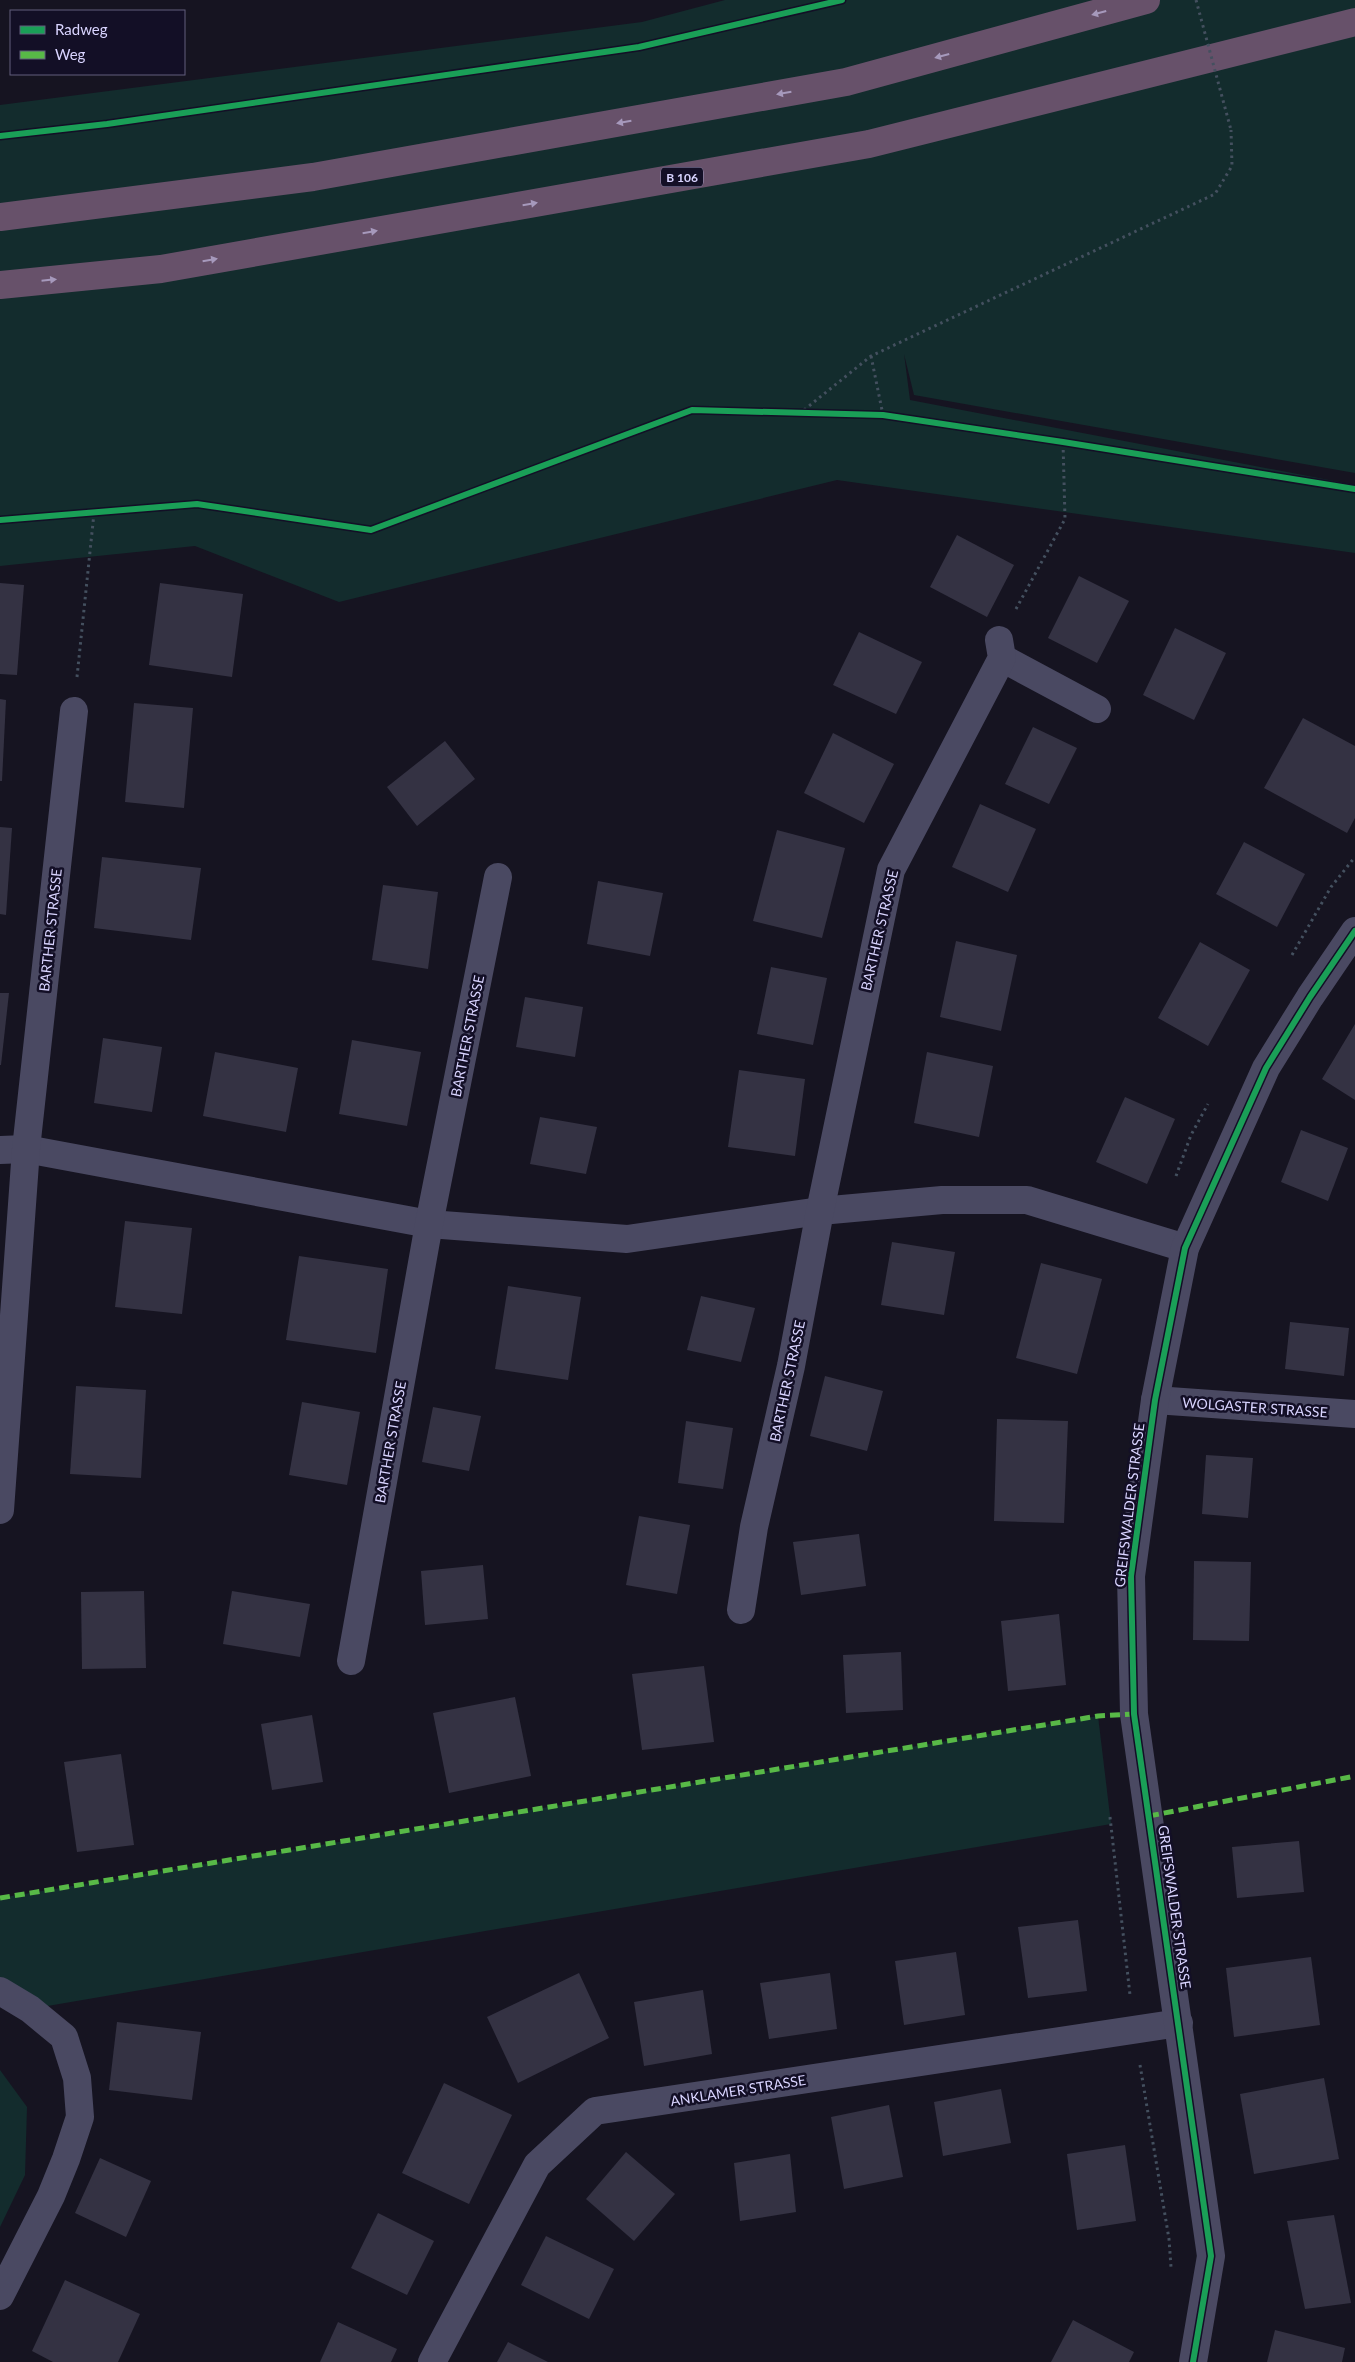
<svg xmlns="http://www.w3.org/2000/svg" width="1355" height="2362" font-family="Lato,sans-serif">
<style>
.green{fill:#132c2d}
.building{fill:#343243}
.lines{fill:none;stroke-linecap:round;stroke-linejoin:round}
.path{stroke:#44505f;stroke-width:3;stroke-dasharray:2.5 4;stroke-linecap:butt}
.minor{stroke:#4a4962;stroke-width:28}
.highway{stroke:#67516a;stroke-width:28}
.path-bridge{stroke:#44505f;stroke-width:3;stroke-dasharray:2.5 4;stroke-linecap:butt}
.quiet{stroke:#58b947;stroke-width:5;stroke-dasharray:10 5;stroke-linecap:butt}
.cycleway-casing{stroke:#130f26;stroke-width:9}
.cycleway{stroke:#1a9f57;stroke-width:6}
.oneway{fill:#a699bc}
.labels{text-anchor:middle;dominant-baseline:central;stroke-width:5;stroke-linejoin:round;paint-order:stroke}
.shield{fill:#130f26;stroke:#9e99be;stroke-width:1}
.shield-label{font-size:12px;font-weight:bold;fill:#d9d4ff}
.street-label{font-size:14px;fill:#d9d4ff;stroke:#130f26}
</style>
<rect width="100%" height="100%" fill="#161421"/>
<!-- green -->
<g class="green">
<polygon points="725,0 1355,0 1355,473 914,395 904,354 910,400 1355,485 1355,553 837,480 339,602 195,546 0,566 0,105 642,22"/>
<polygon points="1098,1716 1111,1824 30,2009 0,1991 0,1898"/>
<polygon points="0,2070 27,2107 25,2175 0,2227"/>
</g>
<!-- building -->
<g class="building">
<polygon points="957,535 1014,565 987,617 930,587"/>
<polygon points="1079,576 1129,601 1097,663 1048,638"/>
<polygon points="0,583 24,585 17,675 0,674"/>
<polygon points="160,583 243,594 232,677 149,665"/>
<polygon points="1175,628 1226,653 1194,720 1143,695"/>
<polygon points="859,632 922,662 896,714 833,685"/>
<polygon points="0,699 6,700 2,781 0,781"/>
<polygon points="134,703 193,708 184,808 125,802"/>
<polygon points="1303,718 1355,746 1355,818 1347,833 1264,788"/>
<polygon points="1033,727 1077,748 1049,804 1005,784"/>
<polygon points="833,733 894,764 864,823 804,793"/>
<polygon points="445,741 475,779 417,826 387,787"/>
<polygon points="980,804 1036,829 1008,892 952,867"/>
<polygon points="0,827 12,828 6,915 0,914"/>
<polygon points="777,830 845,848 822,938 753,921"/>
<polygon points="1244,842 1305,874 1277,927 1216,894"/>
<polygon points="102,857 201,868 191,940 94,928"/>
<polygon points="598,881 663,893 650,956 587,944"/>
<polygon points="383,885 438,892 428,969 372,960"/>
<polygon points="956,941 1017,955 1001,1031 940,1017"/>
<polygon points="1200,942 1250,970 1208,1046 1158,1018"/>
<polygon points="771,967 827,978 813,1045 757,1034"/>
<polygon points="0,993 9,993 1,1065 0,1065"/>
<polygon points="525,997 583,1007 575,1057 516,1047"/>
<polygon points="1355,1024 1355,1100 1322,1079"/>
<polygon points="103,1038 162,1047 152,1112 94,1103"/>
<polygon points="352,1040 421,1052 407,1126 339,1114"/>
<polygon points="215,1052 298,1068 286,1132 203,1116"/>
<polygon points="927,1052 993,1066 979,1137 914,1123"/>
<polygon points="739,1070 805,1079 795,1156 728,1147"/>
<polygon points="1125,1097 1175,1119 1147,1184 1096,1162"/>
<polygon points="540,1117 597,1127 586,1174 530,1164"/>
<polygon points="1301,1130 1348,1148 1328,1201 1281,1182"/>
<polygon points="125,1221 192,1228 182,1314 115,1307"/>
<polygon points="892,1242 955,1252 944,1315 881,1305"/>
<polygon points="299,1256 388,1269 376,1353 286,1340"/>
<polygon points="1041,1263 1102,1279 1077,1374 1016,1358"/>
<polygon points="508,1286 581,1297 568,1380 495,1369"/>
<polygon points="701,1296 755,1308 741,1362 687,1350"/>
<polygon points="1290,1322 1349,1328 1344,1376 1285,1369"/>
<polygon points="825,1376 883,1391 867,1451 810,1436"/>
<polygon points="76,1386 146,1390 141,1478 70,1474"/>
<polygon points="302,1402 360,1412 347,1485 289,1475"/>
<polygon points="433,1407 481,1416 469,1471 422,1462"/>
<polygon points="997,1419 1068,1421 1064,1523 994,1521"/>
<polygon points="686,1421 733,1428 723,1489 678,1483"/>
<polygon points="1206,1455 1253,1458 1248,1518 1202,1514"/>
<polygon points="639,1516 690,1525 677,1594 626,1585"/>
<polygon points="859,1534 866,1586 801,1595 793,1542"/>
<polygon points="1194,1561 1251,1562 1249,1641 1193,1640"/>
<polygon points="483,1565 488,1619 425,1625 421,1571"/>
<polygon points="144,1591 146,1668 82,1669 81,1592"/>
<polygon points="232,1591 310,1604 300,1657 223,1644"/>
<polygon points="1059,1614 1066,1685 1008,1691 1001,1621"/>
<polygon points="901,1652 903,1710 846,1713 843,1655"/>
<polygon points="704,1666 714,1742 642,1750 632,1674"/>
<polygon points="515,1697 531,1776 449,1793 433,1713"/>
<polygon points="312,1715 323,1782 272,1790 261,1724"/>
<polygon points="121,1754 134,1845 77,1852 64,1762"/>
<polygon points="1299,1841 1304,1892 1237,1898 1232,1847"/>
<polygon points="1078,1920 1087,1991 1028,1998 1018,1927"/>
<polygon points="956,1952 965,2015 904,2025 895,1961"/>
<polygon points="1311,1957 1320,2025 1234,2037 1226,1968"/>
<polygon points="579,1973 609,2038 518,2083 487,2017"/>
<polygon points="830,1973 837,2029 769,2039 760,1983"/>
<polygon points="703,1990 712,2054 644,2066 634,2002"/>
<polygon points="117,2022 201,2032 192,2100 109,2090"/>
<polygon points="1324,2078 1339,2159 1254,2174 1240,2094"/>
<polygon points="444,2083 512,2115 469,2204 402,2173"/>
<polygon points="1001,2089 1011,2143 943,2156 934,2102"/>
<polygon points="889,2105 903,2177 844,2189 831,2117"/>
<polygon points="1125,2145 1136,2221 1077,2230 1067,2154"/>
<polygon points="626,2152 675,2194 634,2241 586,2199"/>
<polygon points="790,2154 796,2212 740,2221 734,2163"/>
<polygon points="100,2158 151,2181 126,2237 75,2213"/>
<polygon points="378,2213 434,2241 407,2295 351,2268"/>
<polygon points="1334,2215 1351,2303 1305,2309 1287,2221"/>
<polygon points="546,2236 614,2269 589,2319 521,2285"/>
<polygon points="65,2280 140,2314 118,2362 53,2362 32,2351"/>
<polygon points="1073,2320 1134,2352 1129,2362 1051,2362"/>
<polygon points="338,2322 397,2349 391,2362 320,2362"/>
<polygon points="1275,2330 1345,2348 1342,2362 1267,2362"/>
<polygon points="508,2342 548,2362 497,2362"/>
</g>
<g class="lines">
<!-- path -->
<g class="path">
<polyline points="871,356 883,415"/>
<polyline points="799,414 871,356 1215,194 1232,166 1231,130"/>
<polyline points="0,520 197,504 371,530 692,410 883,415 1063,442 1355,489"/>
<polyline points="1016,609 1065,519 1063,442"/>
<polyline points="77,677 94,513"/>
<polyline points="1292,955 1331,887 1355,857"/>
<polyline points="1176,1176 1191,1135 1208,1104"/>
<polyline points="1110,1817 1130,1995"/>
<polyline points="1140,2065 1169,2239 1171,2267"/>
</g>
<!-- minor -->
<g class="minor">
<polyline points="1002,658 1097,709"/>
<polyline points="0,1150 26,1149 429,1224 627,1239 820,1211 942,1200 1027,1200 1185,1248"/>
<polyline points="1155,1400 1355,1414"/>
<polyline points="0,1510 26,1149 74,711"/>
<polyline points="741,1610 754,1527 791,1366 820,1211 891,870 1002,658 999,640"/>
<polyline points="351,1661 429,1224 498,877"/>
<polyline points="0,1991 30,2009 64,2037 77,2078 80,2117 66,2159 51,2196 0,2296"/>
<polyline points="432,2362 537,2165 595,2111 1179,2023"/>
<polyline points="1193,2362 1211,2256 1134,1714 1131,1576 1155,1400 1185,1248 1266,1068 1310,997 1355,931"/>
</g>
<!-- highway -->
<g class="highway">
<polyline points="0,217 313,177 846,82 1146,0"/>
<polyline points="0,285 161,269 869,144 1355,22"/>
</g>
<!-- path-bridge -->
<polyline class="path-bridge" points="1196,0 1231,130"/>
<!-- quiet -->
<g class="quiet">
<polyline points="1149,1816 1355,1776"/>
<polyline points="0,1898 1098,1716 1134,1714"/>
</g>
<defs>
<g id="cycleway">
<polyline points="0,136 107,124 639,47 842,0"/>
<polyline points="0,520 197,504 371,530 692,410 883,415 1063,442 1355,489"/>
<polyline points="1193,2362 1211,2256 1134,1714 1131,1576 1155,1400 1185,1248 1266,1068 1310,997 1355,931"/>
</g>
</defs>
<!-- cycleway casing -->
<use href="#cycleway" class="cycleway-casing"/>
<!-- cycleway -->
<use href="#cycleway" class="cycleway"/>
</g>
<!-- one-way arrows -->
<defs><path id="oneway-solid" d="M-6-.8H1V-3.2L6.5 0L1 3.2V.8H-6Z" transform="scale(1.25)"/></defs>
<g class="oneway">
<use href="#oneway-solid" transform="translate(1099 13) rotate(165)"/>
<use href="#oneway-solid" transform="translate(942 56) rotate(165)"/>
<use href="#oneway-solid" transform="translate(784 93) rotate(170)"/>
<use href="#oneway-solid" transform="translate(624 122) rotate(170)"/>
<use href="#oneway-solid" transform="translate(530 204) rotate(-10)"/>
<use href="#oneway-solid" transform="translate(370 232) rotate(-10)"/>
<use href="#oneway-solid" transform="translate(210 260) rotate(-10)"/>
<use href="#oneway-solid" transform="translate(49 280) rotate(-6)"/>
</g>
<g class="labels">
<!-- shield labels -->
<rect class="shield" x="661" y="167.5" width="42" height="19" rx="4"/>
<g class="shield-label">
<text x="682" y="177">B 106</text>
</g>
<!-- street labels -->
<g class="street-label">
<text transform="translate(50 930) rotate(-84)">BARTHER STRASSE</text>
<text transform="translate(879 930) rotate(-77)">BARTHER STRASSE</text>
<text transform="translate(467 1036) rotate(-79)">BARTHER STRASSE</text>
<text transform="translate(787 1381) rotate(-78)">BARTHER STRASSE</text>
<text transform="translate(1255 1407) rotate(4)">WOLGASTER STRASSE</text>
<text transform="translate(390 1442) rotate(-80)">BARTHER STRASSE</text>
<text transform="translate(1129 1505) rotate(-83)">GREIFSWALDER STRASSE</text>
<text transform="translate(1175 1907) rotate(82)">GREIFSWALDER STRASSE</text>
<text transform="translate(738 2090) rotate(-9)">ANKLAMER STRASSE</text>
</g>
</g>
<!-- legend -->
<rect x="10" y="10" width="175" height="65" fill="#130f26" stroke="#625e7d"/>
<rect x="20" y="26" width="25" height="8" fill="#1a9f57" stroke="#625e7d"/>
<text x="55" y="35" font-size="15" fill="#d9d4ff">Radweg</text>
<rect x="20" y="51" width="25" height="8" fill="#58b947" stroke="#625e7d"/>
<text x="55" y="60" font-size="15" fill="#d9d4ff">Weg</text>
</svg>
